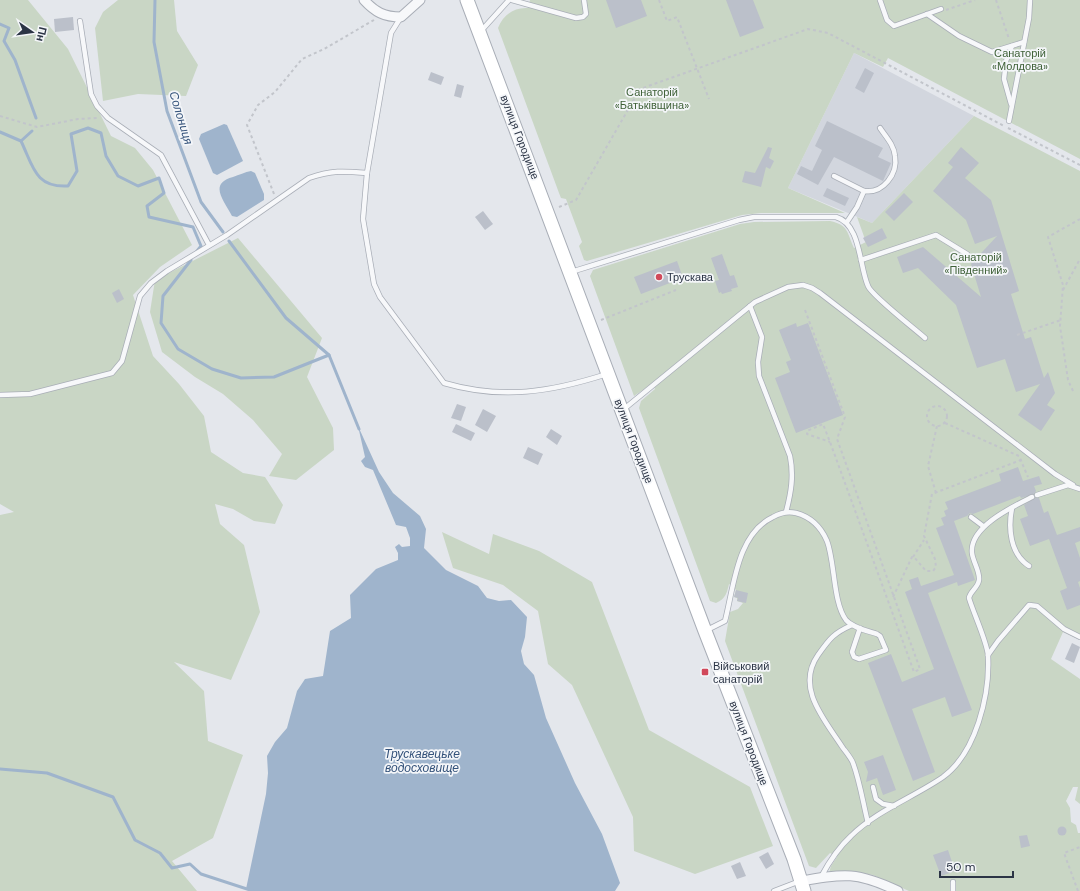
<svg xmlns="http://www.w3.org/2000/svg" width="1080" height="891" font-family="'DM Sans',sans-serif">
<style>
.built{fill:#d2d6de}
.green{fill:#c9d6c5}
.water{fill:#9fb4cc}
.lines{fill:none;stroke-linecap:round;stroke-linejoin:round}
.stream{stroke:#9fb4cc;stroke-width:3}
.building{fill:#bbc0ca}
.lane-casing{stroke:#a9aeb7;stroke-width:6}
.street-casing{stroke:#a9aeb7;stroke-width:11}
.secondary-casing{stroke:#a9aeb7;stroke-width:15}
.path{stroke:#c2c5cb;stroke-width:2;stroke-dasharray:3 3;stroke-linecap:butt}
.lane{stroke:#f7f8fa;stroke-width:4.5}
.street{stroke:#f7f8fa;stroke-width:9}
.secondary{stroke:#fff;stroke-width:13}
.poi-dot{fill:#d1495b;stroke:#f4f6f9;stroke-width:1.5}
.labels{text-anchor:middle;dominant-baseline:central;stroke-width:3.5;stroke-linejoin:round;paint-order:stroke}
.park-label{font-size:11px;fill:#3f6138;stroke:#f4f6f9}
.street-label{font-size:11px;fill:#2b3445;stroke:#f4f6f9}
.poi-label{font-size:11px;fill:#2b3445;stroke:#f4f6f9;text-anchor:start}
.water-label{font-size:12px;font-style:italic;fill:#34527a;stroke:#f4f6f9}
</style>
<rect width="100%" height="100%" fill="#e4e7ec"/>
<!-- built -->
<polygon class="built" points="854,53 974,116 872,223 788,188"/>
<!-- green -->
<g class="green">
<polygon points="0,0 28,0 68,49 111,136 135,148 153,170 192,245 160,267 133,295 153,356 179,384 204,416 211,452 243,473 265,477 283,505 275,524 254,521 233,509 215,504 220,524 244,545 260,612 231,680 174,662 204,691 208,741 243,755 213,838 172,861 197,891 0,891 0,515 14,512 0,504"/>
<polygon points="118,0 174,0 177,31 198,65 186,96 138,94 103,101 95,28 103,12"/>
<path d="M530,0H1080V159L888,58L883,67L854,53L788,188L845,213H761L742,215L587,261L584,260L579,246L582,242L566,199L561,198L559,193L498,28C503,15 514,7 528,8Z"/>
<path d="M974,116L1080,171V640L1063,632L1051,659L1080,679V804L1075,800L1078,787H1073L1066,801L1070,808L1071,822L1076,825L1078,833H1080V891H956L955,881L951,883V891H909L873,875L862,873H829L831,866L837,857L830,853L816,868L809,866L725,641L730,612L738,609L743,603L737,601V598L734,597L736,590L729,584C727,592 726,599 716,603L710,601L639,408L641,401L655,389L653,383L634,396L590,276L593,270L609,265L740,224L754,222L830,221C849,225 847,233 854,248L866,242L857,217L872,223Z"/>
<polygon points="238,238 322,338 307,377 333,428 334,450 296,480 269,476 282,454 253,420 223,394 195,377 162,352 150,312 155,280"/>
<polygon points="442,532 489,554 493,534 539,551 592,582 649,730 750,787 773,846 695,874 634,851 633,817 572,685 548,664 538,611 503,585 453,568"/>
</g>
<!-- water -->
<g class="water">
<polygon points="224,124 227,125 243,161 217,175 213,173 199,139 201,134"/>
<path d="M251,171L255,173L264,194V200L237,217L232,216C224,200 208,184 233,177C239,175 245,172 251,171Z"/>
<polygon points="358,426 379,472 393,493 420,516 426,529 424,548 446,570 478,586 487,598 499,601 511,600 527,617 525,637 521,651 524,664 534,675 546,718 575,783 602,834 620,883 615,891 250,891 246,889 266,794 268,773 267,756 275,742 287,728 297,691 305,679 323,676 330,631 351,618 350,595 376,569 398,560 398,553 395,547 399,544 402,547 410,546 410,538 406,527 396,525 373,470 365,467 361,461 365,457"/>
</g>
<g class="lines">
<!-- stream -->
<g class="stream">
<polyline points="155,0 154,42 167,111 201,202 223,232"/>
<polyline points="0,24 9,28 4,41 15,60 36,118"/>
<path d="M0,132L21,141C33,166 35,188 68,186L77,171L71,134L88,128L101,133L106,156L118,176L138,186L159,178L164,193L147,206L149,217L193,227L201,246L197,251"/>
<polyline points="21,141 32,131"/>
<polyline points="229,241 286,318 329,355 359,429"/>
<polyline points="191,260 163,296 161,323 178,349 212,369 241,378 274,377 329,355"/>
<polyline points="0,769 47,773 113,797 135,840 160,853 172,868 190,864 201,874 253,891"/>
</g>
</g>
<!-- building -->
<g class="building">
<polygon points="606,0 641,0 647,16 616,28"/>
<polygon points="726,0 753,0 764,28 740,37"/>
<polygon points="73,17 74,30 55,32 54,19"/>
<polygon points="865,68 874,73 864,93 855,88"/>
<polygon points="431,72 444,77 441,85 428,80"/>
<polygon points="457,84 464,86 461,98 454,96"/>
<polygon points="827,121 883,148 878,157 891,163 883,181 834,157 818,185 797,174 801,166 812,171 822,150 815,146"/>
<polygon points="768,147 772,148 769,158 774,161 770,169 766,167 761,187 742,182 745,171 755,173"/>
<polygon points="961,147 979,163 965,178 991,200 1019,291 1011,294 1025,339 1031,337 1044,378 1048,372 1055,393 1047,405 1055,410 1041,431 1018,415 1040,384 1016,392 1005,359 977,368 956,305 918,268 903,273 897,257 923,247 981,297 971,264 997,236 975,244 966,220 933,191 953,167 948,163"/>
<polygon points="827,188 849,198 845,206 823,196"/>
<polygon points="904,193 913,202 894,221 885,212"/>
<polygon points="483,211 493,224 485,230 475,217"/>
<polygon points="882,228 887,238 868,247 863,238"/>
<polygon points="722,254 730,276 734,275 738,287 731,289 732,291 722,294 721,292 719,293 715,281 719,280 711,258"/>
<polygon points="677,261 683,278 641,294 634,277"/>
<polygon points="119,289 124,299 117,303 112,293"/>
<polygon points="796,323 797,327 808,323 843,415 796,433 775,378 790,372 786,362 791,360 779,330"/>
<polygon points="457,404 466,407 461,421 451,418"/>
<polygon points="483,409 496,416 487,432 475,425"/>
<polygon points="456,424 475,433 471,441 452,432"/>
<polygon points="551,429 562,436 557,445 546,437"/>
<polygon points="528,447 543,454 538,465 523,458"/>
<polygon points="1018,467 1023,481 1039,476 1042,484 1034,486 1036,491 1034,494 1021,498 1020,496 973,514 970,513 967,516 954,521 975,580 958,586 957,582 928,593 972,710 952,717 945,697 912,709 935,772 913,781 868,663 891,654 902,682 934,669 905,592 912,589 909,580 918,577 921,586 954,575 936,528 944,525 941,518 946,516 944,511 948,509 945,502 1001,481 999,474"/>
<polygon points="1035,498 1039,498 1044,513 1048,511 1057,535 1080,527 1080,541 1075,543 1080,558 1080,581 1078,582 1080,588 1080,605 1067,610 1060,591 1067,588 1049,539 1030,546 1020,519 1028,516 1024,505"/>
<polygon points="736,590 748,593 746,603 737,601 738,598 734,597"/>
<polygon points="1072,643 1080,647 1074,663 1065,659"/>
<polygon points="883,755 896,790 883,795 877,778 866,782 868,772 864,762"/>
<circle cx="1062" cy="831" r="4.5"/>
<polygon points="1027,835 1030,846 1021,848 1019,836"/>
<polygon points="948,850 955,871 941,876 933,855"/>
<polygon points="768,852 774,864 766,869 759,857"/>
<polygon points="740,862 746,876 737,879 731,866"/>
</g>
<g class="lines">
<defs>
<g id="lane">
<polyline points="512,0 576,18 583,17 586,14 584,0"/>
<polyline points="880,0 887,20 894,26 941,9"/>
<polyline points="927,14 959,36 992,52 1024,42"/>
<path d="M401,17L391,33L367,173L363,219L374,284L380,297L444,383C502,400 551,392 607,374"/>
<polyline points="80,21 91,94 97,106 108,118 161,155 209,245"/>
<polyline points="481,31 509,0"/>
<polyline points="1011,104 1004,79 1006,61 1012,46"/>
<polyline points="1009,121 1029,18 1030,0"/>
<polyline points="834,176 864,191 857,207 847,222"/>
<path d="M864,191C883,194 898,174 895,156C894,145 886,137 880,128"/>
<polyline points="861,260 936,235 967,254"/>
<path d="M571,272L739,220L754,217H836C861,224 859,266 868,286C871,295 915,329 925,338"/>
<path d="M750,306L762,337L758,362L759,376L790,456C794,476 791,493 786,512"/>
<path d="M0,395L30,394L112,373L122,361L140,296L151,283L167,271L227,235L309,178C331,170 344,171 367,173"/>
<polyline points="624,409 755,302 788,287 803,285 812,288 820,293 1055,474 1073,485"/>
<polyline points="1037,495 1068,485 1080,489"/>
<path d="M1012,508C1008,528 1010,554 1029,566"/>
<polyline points="971,517 983,526"/>
<path d="M852,625C834,633 830,638 818,655C795,688 825,720 843,748C846,752 851,758 853,763C860,782 863,803 868,823"/>
<path d="M707,630L725,621C734,586 737,534 773,517C780,513 788,511 796,513C811,517 821,527 827,541C835,562 833,603 846,620C853,628 868,631 877,634L880,636L886,650L859,659L854,657L852,652L860,628"/>
<polyline points="988,655 998,641 1029,605 1037,606 1064,629 1080,637"/>
<polyline points="873,787 876,799 883,804 894,806"/>
<path d="M821,877C829,862 838,848 851,836C876,811 914,797 943,777C976,753 990,695 988,656C988,644 973,612 969,598C970,591 978,588 979,580C980,571 973,562 972,553C969,527 1012,507 1032,497"/>
<polyline points="774,891 800,881"/>
<polyline points="953,891 953,882"/>
</g>
<g id="street">
<path d="M364,0C375,12 384,17 401,17L420,0"/>
<path d="M801,881C844,873 858,872 898,891"/>
</g>
<polyline id="secondary" points="467,0 705,631 794,859 804,891"/>
</defs>
<!-- lane casing -->
<use href="#lane" class="lane-casing"/>
<!-- street casing -->
<use href="#street" class="street-casing"/>
<!-- secondary casing -->
<use href="#secondary" class="secondary-casing"/>
<!-- path -->
<g class="path">
<polyline points="659,0 667,21 677,17 709,99"/>
<polyline points="996,0 1009,39"/>
<polyline points="946,10 975,0"/>
<polyline points="0,116 37,127 78,119 98,118"/>
<polyline points="1008,128 1080,165"/>
<polyline points="274,194 247,125 258,105 275,92 302,59 324,49 374,20"/>
<polyline points="559,207 576,200 640,89 808,29 828,33 1004,126"/>
<polyline points="1063,290 1080,259"/>
<polyline points="805,310 845,417 837,439 920,669 914,672 830,442 823,424 807,431 807,434 830,442"/>
<polyline points="601,320 676,290"/>
<polyline points="1017,335 1061,320"/>
<polyline points="1073,391 1068,380 1060,326 1063,285 1048,237 1080,219"/>
<circle cx="937" cy="416" r="10"/>
<polyline points="945,423 1019,456 1028,477"/>
<polyline points="936,493 928,466 937,426"/>
<polyline points="913,557 924,540"/>
<polyline points="893,597 912,557 914,557 926,571 933,571 936,567 935,559 924,536 932,494 1021,460 1023,457"/>
<polyline points="1078,891 1064,853 1080,847"/>
</g>
<!-- lane -->
<use href="#lane" class="lane"/>
<!-- street -->
<use href="#street" class="street"/>
<!-- secondary -->
<use href="#secondary" class="secondary"/>
</g>
<!-- markers -->
<g class="poi-dot">
<circle cx="659" cy="277" r="4"/>
<rect x="701" y="668" width="8" height="8" rx="2"/>
</g>
<g class="labels">
<!-- park labels -->
<g class="park-label">
<text x="1020" y="53">Санаторій<tspan x="1020" dy="13">«Молдова»</tspan></text>
<text x="652" y="92">Санаторій<tspan x="652" dy="13">«Батьківщина»</tspan></text>
<text x="976" y="257">Санаторій<tspan x="976" dy="13">«Південний»</tspan></text>
</g>
<!-- street labels -->
<g class="street-label">
<text transform="translate(520 137) rotate(69)">вулиця Городище</text>
<text transform="translate(634 441) rotate(69)">вулиця Городище</text>
<text transform="translate(749 743) rotate(69)">вулиця Городище</text>
</g>
<!-- poi labels -->
<g class="poi-label">
<text x="667" y="277">Трускава</text>
<text x="713" y="666">Військовий<tspan x="713" dy="13">санаторій</tspan></text>
</g>
<!-- water labels -->
<g class="water-label">
<text transform="translate(181 118) rotate(73)">Солониця</text>
<text x="422" y="754">Трускавецьке<tspan x="422" dy="14">водосховище</tspan></text>
</g>
</g>
<!-- north arrow -->
<g transform="translate(32 32) rotate(103)" stroke="#f4f6f9" stroke-width="3" paint-order="stroke">
<path d="M0-3L7 15L0 10L-7 15Z" fill="#2b3445"/>
<text y="-6" font-size="11" font-weight="bold" text-anchor="middle" fill="#2b3445">Пн</text>
</g>
<!-- scale -->
<path d="M940 871v6h73v-6" fill="none" stroke="#2b3445" stroke-width="2"/>
<text x="946" y="871" font-size="12" fill="#2b3445" stroke="#f4f6f9" stroke-width="3" paint-order="stroke">50 m</text>
</svg>
